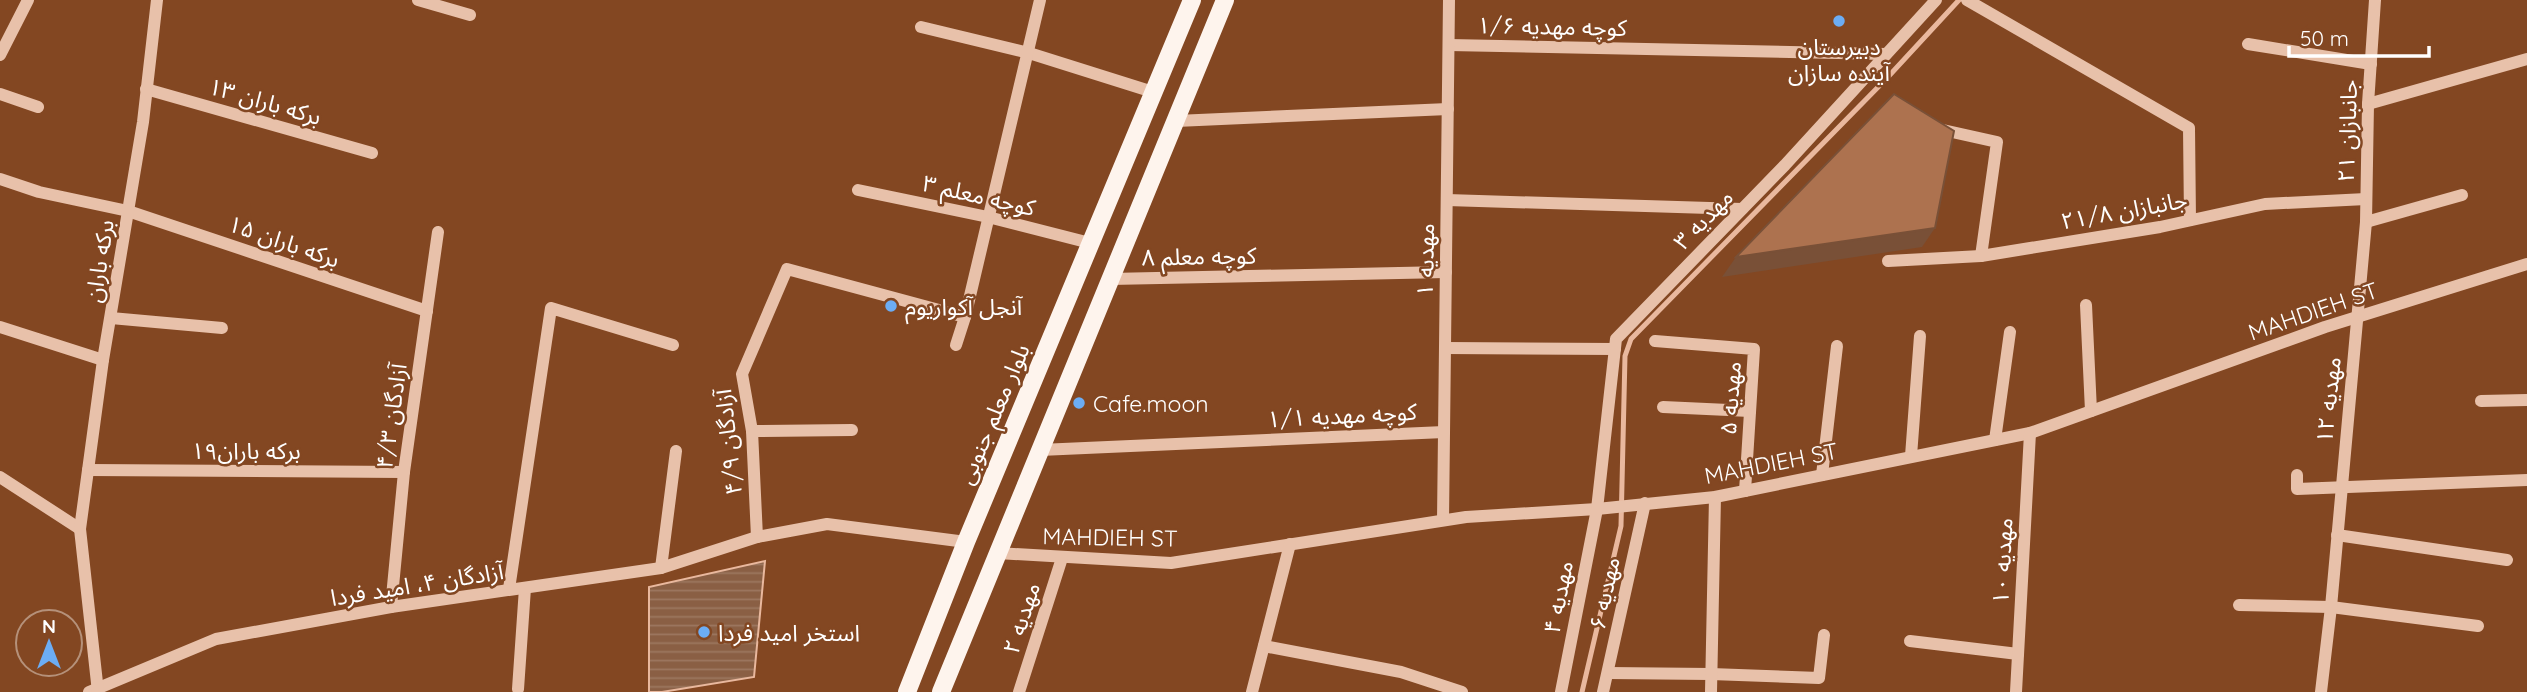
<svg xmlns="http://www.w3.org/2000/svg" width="2527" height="692" font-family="Quicksand,'Noto Sans Arabic',sans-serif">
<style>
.water{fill:url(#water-rules);stroke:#e9b89e;stroke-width:2}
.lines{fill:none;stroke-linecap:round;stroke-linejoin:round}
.stream{stroke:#e9b89e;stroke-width:5}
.minor{stroke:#e8c1aa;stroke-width:12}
.major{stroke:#fef4ed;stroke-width:18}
.shaded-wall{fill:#795037}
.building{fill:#ad724f;stroke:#795037;stroke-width:2}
.poi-dot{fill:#6cadf4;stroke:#834722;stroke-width:2.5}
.labels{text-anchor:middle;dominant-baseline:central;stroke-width:5;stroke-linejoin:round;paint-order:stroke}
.street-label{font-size:23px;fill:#fff;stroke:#834722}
.poi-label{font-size:23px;fill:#fff;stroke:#834722;text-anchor:start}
</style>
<defs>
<pattern id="water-rules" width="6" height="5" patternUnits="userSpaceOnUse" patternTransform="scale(1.75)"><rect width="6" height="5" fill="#8a5f44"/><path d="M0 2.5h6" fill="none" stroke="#9c7760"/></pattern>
</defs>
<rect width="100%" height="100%" fill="#834722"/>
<!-- water -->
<polygon class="water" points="765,561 754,677 662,692 649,692 649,587"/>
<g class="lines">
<!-- stream -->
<polyline class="stream" points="1582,692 1621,526 1625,356 1631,339 1887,78 1959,0"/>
<!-- minor -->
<g class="minor">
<polyline points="418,0 470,15"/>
<polyline points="1967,0 2189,128 2190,220"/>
<polyline points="921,27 1029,53 1153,92"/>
<polyline points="2248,44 2371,64"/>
<polyline points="1449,45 1886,54"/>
<polyline points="0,55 28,0"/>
<polyline points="146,89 372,153"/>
<polyline points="0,94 38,107"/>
<polyline points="2368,104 2527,59"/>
<polyline points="1176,121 1448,109"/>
<polyline points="1943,130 1997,142 1981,256"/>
<polyline points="0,179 39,192 128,211 427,311"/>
<polyline points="858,190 988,217 1090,243"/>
<polyline points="1447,200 1742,209"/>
<polyline points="2366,222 2462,195"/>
<polyline points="1888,261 1981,256 2160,227 2265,204 2366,199"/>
<polyline points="1110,279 1446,272"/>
<polyline points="2086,305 2091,411"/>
<polyline points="111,318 222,328"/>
<polyline points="0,327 103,360"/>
<polyline points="1655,341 1754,349 1745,491"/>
<polyline points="956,345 965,317"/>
<polyline points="1445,348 1615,349"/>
<polyline points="2481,401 2527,400"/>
<polyline points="1663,407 1750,411"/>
<polyline points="752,431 852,430"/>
<polyline points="1995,440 2010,332"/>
<polyline points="1040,450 1444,432"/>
<polyline points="1911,456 1920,336"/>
<polyline points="88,470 404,472"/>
<polyline points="1822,475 1837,346"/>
<polyline points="2297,475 2297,489 2527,480"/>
<polyline points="0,477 80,529"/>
<polyline points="1443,520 1449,0"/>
<polyline points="2337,535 2507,560"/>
<polyline points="757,537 752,431 742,374 787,269 965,317 1040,0"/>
<polyline points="997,553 1171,563 1466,517 1597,509 1715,497 2030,433 2325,327 2527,264"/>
<polyline points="661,568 676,451"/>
<polyline points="509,589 551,308 673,345"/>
<polyline points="2239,605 2331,607 2478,626"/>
<polyline points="391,607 404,472 438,232"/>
<polyline points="1910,641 2018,654"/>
<polyline points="1264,646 1401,672 1462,692"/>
<polyline points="1608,673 1711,674 1819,678 1824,635"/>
<polyline points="518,689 525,588"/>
<polyline points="89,692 216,639 391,607 661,568 757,537 827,524 966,542"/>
<polyline points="98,692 80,529 103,360 143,122 157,0"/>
<polyline points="1019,692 1062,558"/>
<polyline points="1252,692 1290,544"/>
<polyline points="1561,692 1597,509 1616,339 1785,165 1936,0"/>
<polyline points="1603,692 1645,503"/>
<polyline points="1711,692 1715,497"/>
<polyline points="2016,692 2030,433"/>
<polyline points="2321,692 2331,607 2366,222 2368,104 2375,0"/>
</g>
<!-- major -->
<g class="major">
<polyline points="907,692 966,542 1192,0"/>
<polyline points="941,692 1225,0"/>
</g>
</g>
<!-- shaded-wall -->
<polygon class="shaded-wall" points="1935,228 1922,247 1722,277 1736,257"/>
<!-- building -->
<polygon class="building" points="1894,94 1954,131 1935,228 1736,257"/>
<!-- markers -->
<g class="poi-dot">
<circle cx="1839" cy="21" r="7"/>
<circle cx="891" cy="306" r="7"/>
<circle cx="1079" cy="403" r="7"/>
<circle cx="704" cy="632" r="7"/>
</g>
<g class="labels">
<!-- street labels -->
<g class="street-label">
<text transform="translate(1552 26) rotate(1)">کوچه مهدیه ۱/۶</text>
<text transform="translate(265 101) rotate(16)">برکه باران ۱۳</text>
<text transform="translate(2347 131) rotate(-88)">جانبازان ۲۱</text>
<text transform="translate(979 195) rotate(13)">کوچه معلم ۳</text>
<text transform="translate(2124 210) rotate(-10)">جانبازان ۲۱/۸</text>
<text transform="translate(1703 219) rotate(-46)">مهدیه ۳</text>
<text transform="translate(284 241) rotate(19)">برکه باران ۱۵</text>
<text transform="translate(1199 256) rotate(-1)">کوچه معلم ۸</text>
<text transform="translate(1425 260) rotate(-89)">مهدیه ۱</text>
<text transform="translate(99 261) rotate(-81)">برکه باران</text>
<text transform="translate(2313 311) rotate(-19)">MAHDIEH ST</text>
<text transform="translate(1730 398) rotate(-86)">مهدیه ۵</text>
<text transform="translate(2328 400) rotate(-84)">مهدیه ۱۲</text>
<text transform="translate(993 414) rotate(-67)">بلوار معلم جنوبی</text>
<text transform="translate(1342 415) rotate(-3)">کوچه مهدیه ۱/۱</text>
<text transform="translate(391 416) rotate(-82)">آزادگان ۴/۳</text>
<text transform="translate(728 442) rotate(-96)">آزادگان ۴/۹</text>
<text x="246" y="450">برکه باران۱۹</text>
<text transform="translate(1771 463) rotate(-11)">MAHDIEH ST</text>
<text transform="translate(1110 537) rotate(1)">MAHDIEH ST</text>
<text transform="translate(2002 561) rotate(-87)">مهدیه ۱۰</text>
<text transform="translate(417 584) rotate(-9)">آزادگان ۴، امید فردا</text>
<text transform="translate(1604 593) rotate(-78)">مهدیه ۶</text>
<text transform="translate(1558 597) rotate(-79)">مهدیه ۴</text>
<text transform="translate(1021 618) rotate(-72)">مهدیه ۲</text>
</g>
<!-- poi labels -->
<g class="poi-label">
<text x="1839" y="46" text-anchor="middle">دبیرستان<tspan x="1839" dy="26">آینده سازان</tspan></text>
<text x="905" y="306">آنجل آکواریوم</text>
<text x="1093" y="403">Cafe.moon</text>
<text x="718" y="632">استخر امید فردا</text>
</g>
</g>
<!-- north arrow -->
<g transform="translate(49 643)"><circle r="33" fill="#834722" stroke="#b5917a" stroke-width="2"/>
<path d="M0-5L12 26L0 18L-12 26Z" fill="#6cadf4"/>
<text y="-10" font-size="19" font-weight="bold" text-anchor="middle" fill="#ffffff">N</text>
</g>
<!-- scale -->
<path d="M2289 46v10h140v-10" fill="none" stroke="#ffffff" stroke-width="3.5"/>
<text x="2300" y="46" font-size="21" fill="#ffffff" stroke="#834722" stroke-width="5" paint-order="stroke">50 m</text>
</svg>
